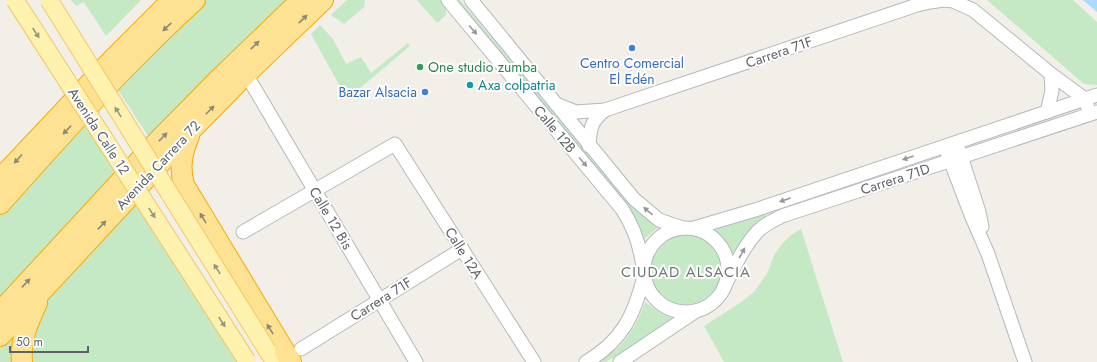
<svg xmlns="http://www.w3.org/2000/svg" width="1097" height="362" font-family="Jost,sans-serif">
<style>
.green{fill:#c5e8c5}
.water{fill:#aadaff}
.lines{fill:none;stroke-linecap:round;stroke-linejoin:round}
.minor-casing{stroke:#b5b8bc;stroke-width:15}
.major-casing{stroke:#f2c960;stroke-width:19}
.highway-casing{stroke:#f9ab00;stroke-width:22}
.minor{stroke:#fff;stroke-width:13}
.major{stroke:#fff2af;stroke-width:17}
.highway{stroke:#fde293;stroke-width:20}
.major-bridge-casing{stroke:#f2c960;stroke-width:19;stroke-linecap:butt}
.major-bridge{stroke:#fff2af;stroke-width:17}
.oneway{fill:#8e8975}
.oneway2{fill:#979a9d}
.oneway3{fill:#979581}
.shop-dot{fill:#3f7fe0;stroke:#fff;stroke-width:1.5}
.leisure-dot{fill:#2e9e5b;stroke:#fff;stroke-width:1.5}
.culture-dot{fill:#0f9aa8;stroke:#fff;stroke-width:1.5}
.labels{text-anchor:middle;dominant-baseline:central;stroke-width:4;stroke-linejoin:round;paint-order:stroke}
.street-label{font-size:14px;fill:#5f6368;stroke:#fff}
.shop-label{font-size:14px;fill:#366cbe;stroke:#fff}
.leisure-label{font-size:14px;fill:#27864d;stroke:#fff;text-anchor:start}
.culture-label{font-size:14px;fill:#0d838f;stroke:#fff;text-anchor:start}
.neighbourhood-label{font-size:15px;letter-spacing:1px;fill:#70757a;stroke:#fff}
</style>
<rect width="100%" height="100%" fill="#f1efe8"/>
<!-- green -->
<g class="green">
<polygon points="71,0 141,0 106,36 84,2 76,6"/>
<polygon points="206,0 289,0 150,139 118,90"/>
<polygon points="347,0 365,0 364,7 344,24 331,15"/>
<polygon points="417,0 440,0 446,7 446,15 437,23"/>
<path d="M455,0H460L624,196L661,225L643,240C639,223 631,212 621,199Z"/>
<polygon points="987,0 1073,0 1097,22 1097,85 1084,84"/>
<polygon points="320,25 333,39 346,64 361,57 371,73 408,43 410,46 347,99 311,34"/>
<polygon points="85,122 120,174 0,301 0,216"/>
<polygon points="135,199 240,362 26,362 42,299"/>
<path d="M765,213L767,219L742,241L731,257C726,247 724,238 714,230V229Z"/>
<polygon points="801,229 843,362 724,362 704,326 740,303 754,292 768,272 774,255 782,244 791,235"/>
<circle cx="685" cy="270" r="37"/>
<path d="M645,302C655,309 663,316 675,319L606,362H596C603,358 612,353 618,348C631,335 639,319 645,302Z"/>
<polygon points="28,314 18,362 0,362 0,345"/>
</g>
<!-- water -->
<polygon class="water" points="1083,0 1097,0 1097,12"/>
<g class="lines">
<defs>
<g id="minor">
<path d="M448,0L622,209C634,227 640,245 643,267"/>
<polyline points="471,0 634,199 659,220 683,228"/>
<polyline points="246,74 416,362"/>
<polyline points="556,104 576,112 605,110 917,5 930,2 944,0 953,1 973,10 1051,74 1085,99 1090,114"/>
<polyline points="1047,112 1052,91 1051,74"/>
<path d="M589,146C590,128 591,121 605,110"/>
<polyline points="959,150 979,212 982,227"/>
<polyline points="947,152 971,215 988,254 1025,362"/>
<circle cx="686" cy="270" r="42"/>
<polyline points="694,228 755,210 1097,95"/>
<polyline points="243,232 395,144 534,362"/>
<path d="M724,287C734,268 743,247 758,231C765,224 774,220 782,216L1097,112"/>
<polyline points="301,349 462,249"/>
<path d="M586,362C622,341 634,316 644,276"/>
<polyline points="620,362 696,311"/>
</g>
<polyline id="major" points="267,350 275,362"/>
<g id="highway">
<path d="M189,136C182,153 179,167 184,185L291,362"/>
<polyline points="0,179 111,61 172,0"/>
<path d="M0,204C49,149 98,94 151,42C165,28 180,14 195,0"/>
<polyline points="0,312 155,144 216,82 301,0"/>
<polyline points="0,336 192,129 246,74 323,0"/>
<path d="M22,362C20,340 28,322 37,303"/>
</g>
</defs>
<!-- minor casing -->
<use href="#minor" class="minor-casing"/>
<!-- major casing -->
<use href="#major" class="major-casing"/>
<!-- highway casing -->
<use href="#highway" class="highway-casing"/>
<!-- minor -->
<use href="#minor" class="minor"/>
<!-- major -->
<use href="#major" class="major"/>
<!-- highway -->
<use href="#highway" class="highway"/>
<defs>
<g id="major-bridge">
<polyline points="15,0 247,361"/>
<polyline points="49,0 267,350"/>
</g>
</defs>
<!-- major-bridge casing -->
<use href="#major-bridge" class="major-bridge-casing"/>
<!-- major-bridge -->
<use href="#major-bridge" class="major-bridge"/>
</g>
<!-- one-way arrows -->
<defs><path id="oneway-solid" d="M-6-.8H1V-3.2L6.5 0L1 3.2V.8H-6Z"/></defs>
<g class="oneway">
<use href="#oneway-solid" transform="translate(303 19) rotate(-44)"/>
<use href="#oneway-solid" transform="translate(167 27) rotate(137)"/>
<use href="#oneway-solid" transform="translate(255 45) rotate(-44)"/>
<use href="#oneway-solid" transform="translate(210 110) rotate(-45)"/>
<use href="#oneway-solid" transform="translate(67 130) rotate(133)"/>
<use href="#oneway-solid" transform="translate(163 137) rotate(-46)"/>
<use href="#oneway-solid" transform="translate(18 159) rotate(132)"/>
<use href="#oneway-solid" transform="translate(203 218) rotate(-121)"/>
<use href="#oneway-solid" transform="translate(102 225) rotate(-47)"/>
<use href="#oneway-solid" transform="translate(26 283) rotate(-47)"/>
<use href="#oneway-solid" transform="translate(270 329) rotate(-121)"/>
</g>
<g class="oneway2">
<use href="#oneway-solid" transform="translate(473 30) rotate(50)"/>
<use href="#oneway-solid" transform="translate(908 158) rotate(161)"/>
<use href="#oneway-solid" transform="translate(583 162) rotate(50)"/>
<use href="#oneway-solid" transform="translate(785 200) rotate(161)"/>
<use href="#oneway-solid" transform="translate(648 211) rotate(-140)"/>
<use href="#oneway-solid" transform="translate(742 253) rotate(-61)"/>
</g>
<g class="oneway3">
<use href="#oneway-solid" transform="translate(36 33) rotate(57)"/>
<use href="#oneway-solid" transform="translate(118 112) rotate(-122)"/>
<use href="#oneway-solid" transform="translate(152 213) rotate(57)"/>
<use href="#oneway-solid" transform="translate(217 269) rotate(-122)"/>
<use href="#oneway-solid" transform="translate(222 322) rotate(57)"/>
</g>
<!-- markers -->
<g class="shop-dot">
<circle cx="632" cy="48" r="4"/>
<circle cx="425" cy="92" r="4"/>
</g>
<circle class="leisure-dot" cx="420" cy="67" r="4"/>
<circle class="culture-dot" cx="470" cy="85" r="4"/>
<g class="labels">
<!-- street labels -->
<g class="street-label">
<text transform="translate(779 52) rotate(-19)">Carrera 71F</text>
<text transform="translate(555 129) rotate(50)">Calle 12B</text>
<text transform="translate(99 131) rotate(57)">Avenida Calle 12</text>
<text transform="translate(158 165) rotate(-47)">Avenida Carrera 72</text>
<text transform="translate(895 179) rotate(-18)">Carrera 71D</text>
<text transform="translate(331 218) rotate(59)">Calle 12 Bis</text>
<text transform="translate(464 253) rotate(58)">Calle 12A</text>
<text transform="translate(381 299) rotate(-32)">Carrera 71F</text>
</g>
<!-- shop labels -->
<g class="shop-label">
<text x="632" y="63">Centro Comercial<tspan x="632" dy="16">El Edén</tspan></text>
<text x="417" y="92" text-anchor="end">Bazar Alsacia</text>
</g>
<!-- leisure labels -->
<g class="leisure-label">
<text x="428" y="67">One studio zumba</text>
</g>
<!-- culture labels -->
<g class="culture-label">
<text x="478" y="85">Axa colpatria</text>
</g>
<!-- neighbourhood labels -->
<g class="neighbourhood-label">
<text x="686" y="272">CIUDAD ALSACIA</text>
</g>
</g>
<!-- scale -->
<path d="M10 346v6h78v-6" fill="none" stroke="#5f6368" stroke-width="2"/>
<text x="16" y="346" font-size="12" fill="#5f6368" stroke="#ffffff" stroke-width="3" paint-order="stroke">50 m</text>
</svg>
